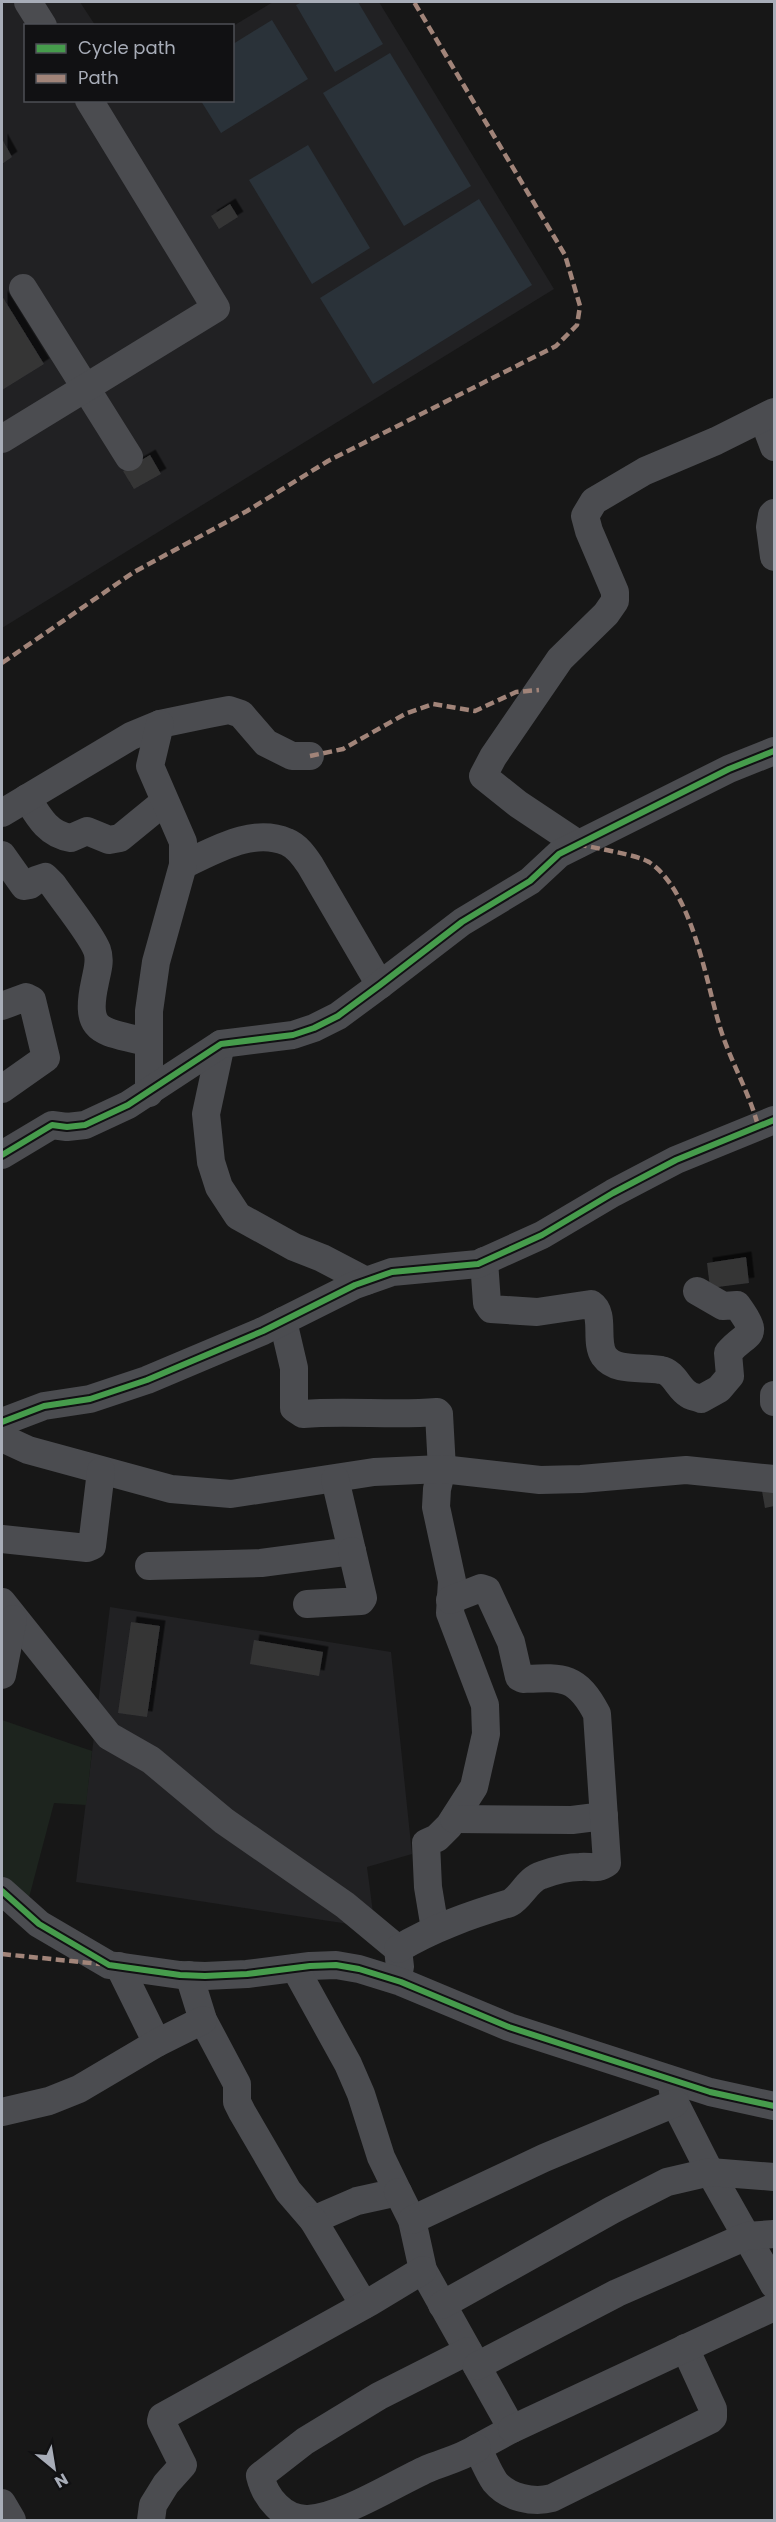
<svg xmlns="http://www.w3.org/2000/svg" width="776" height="2522" font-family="Poppins,sans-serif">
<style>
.built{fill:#212123}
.green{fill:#1d241e}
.water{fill:#2a3239}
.building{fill:#353536;filter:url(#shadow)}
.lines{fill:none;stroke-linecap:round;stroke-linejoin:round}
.minor{stroke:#4b4c50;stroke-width:28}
.quiet{stroke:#a18479;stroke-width:4.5;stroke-dasharray:9 4.5;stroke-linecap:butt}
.cycleway-casing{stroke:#111113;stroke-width:10}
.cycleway{stroke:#469c4c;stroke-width:6}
</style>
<defs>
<filter id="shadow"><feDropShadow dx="5.5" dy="-5.5" stdDeviation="0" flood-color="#0009"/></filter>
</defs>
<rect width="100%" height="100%" fill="#171717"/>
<!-- built -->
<g class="built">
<polygon points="2,2 80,2 95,25 26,26 26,100 232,100 233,26 273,2 379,2 554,289 2,628"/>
<polygon points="110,1607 391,1652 412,1854 367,1867 375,1928 76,1882"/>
</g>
<!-- green -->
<polygon class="green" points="2,1720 92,1751 86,1805 54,1803 26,1909 2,1887"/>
<!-- water -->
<g class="water">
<polygon points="302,2 358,2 383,44 335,72 296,5"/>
<polygon points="272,20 308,79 221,133 201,101 232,100 233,44"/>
<polygon points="390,53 471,186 404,226 323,93"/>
<polygon points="308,145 370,248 312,284 249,180"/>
<polygon points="479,199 532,285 373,384 320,298"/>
</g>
<!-- building -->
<g class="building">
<polygon points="2,139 12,157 2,164"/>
<polygon points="230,204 238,217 219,229 211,216"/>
<polygon points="2,296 44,364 2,390"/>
<polygon points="150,455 161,474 134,489 123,471"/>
<polygon points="746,1257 749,1283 710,1288 707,1263"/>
<polygon points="774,1489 774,1506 765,1508 762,1491"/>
<polygon points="131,1622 160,1626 147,1717 118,1713"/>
<polygon points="254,1640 323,1652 319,1676 250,1664"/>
</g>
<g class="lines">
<!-- minor -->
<g class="minor">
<polyline points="28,2 43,26"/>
<polyline points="23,288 129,457"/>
<polyline points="763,418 774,447"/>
<polyline points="2,439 216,308 89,100"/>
<polyline points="774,513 772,515 770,527 774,557"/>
<path d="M27,798C38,816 48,835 71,838L87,831L109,840L120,838L164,802"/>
<polyline points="2,813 131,736 160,724 208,714 229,710 241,714 266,743 292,756 310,756"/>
<polyline points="578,844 518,804 483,776 493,757 560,659 606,614 615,601 615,592 589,531 585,516 594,501 645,471 716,441 774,412"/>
<path d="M2,855L24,886L30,885L36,880L45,877L53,885C64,901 91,934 97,950C101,961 97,971 95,982C83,1037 105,1030 149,1043"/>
<path d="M183,865C214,851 252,827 287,842C297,846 304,856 310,865L380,985"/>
<polyline points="2,1006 26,997 32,1000 46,1058 2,1089"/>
<polyline points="221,1044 206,1114 211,1162 219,1187 238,1216 294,1247 322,1258 366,1281"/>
<polyline points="149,1093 149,1011 156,962 183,865 183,842 150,766 160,724"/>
<polyline points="2,1155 52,1125 67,1127 85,1125 128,1105 221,1044 293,1035 314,1028 338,1016 380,985 462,922 530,881 559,854 729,769 774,751"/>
<path d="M484,1261L487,1303L491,1309L537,1312L591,1304C606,1314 594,1341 604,1356C616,1373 644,1366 661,1370C674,1372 678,1388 688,1394C691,1397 697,1397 701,1399L719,1389L730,1376L728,1353C747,1330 762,1340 737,1305L723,1306L697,1291"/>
<path d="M283,1321L294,1368V1408L303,1414C348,1410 392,1416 437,1412L439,1414L442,1469L437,1489L436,1507L452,1581L450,1613L485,1705L486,1734L474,1787L449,1826L437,1838L426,1843L428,1887L435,1929"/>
<polyline points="774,1395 774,1402"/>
<polyline points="2,1422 44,1406 90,1399 147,1380 263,1331 355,1285 392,1272 478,1264 542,1235 613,1193 676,1160 774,1120"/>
<polyline points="2,1438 28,1450 171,1489 231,1494 374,1472 442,1469 540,1480 581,1479 686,1470 774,1479"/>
<polyline points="2,1539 87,1548 92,1546 101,1471"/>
<polyline points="149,1566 261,1563 352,1551 335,1479"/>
<polyline points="2,1602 109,1736 151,1760 224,1821 345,1905 398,1949 400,1967"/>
<polyline points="307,1604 361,1601 363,1598 352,1551"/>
<polyline points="2,1675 13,1619"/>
<polyline points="454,1819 572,1820 604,1816"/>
<polyline points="2,1891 39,1924 109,1965 180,1975 205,1976 247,1974 310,1966 336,1965 359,1969 401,1982 509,2027 586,2052 710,2092 774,2106"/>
<path d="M398,1949C433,1928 470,1915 510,1903C522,1896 528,1879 542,1875C553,1871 568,1867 580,1867C591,1866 598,1870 607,1863L597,1714C577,1675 562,1677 523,1679L519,1677L511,1642L487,1590L481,1588L450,1600"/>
<polyline points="119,1966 157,2043"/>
<polyline points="189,1975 203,2020 237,2084 237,2102 242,2112 288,2191 313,2220 357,2201 398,2192 381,2157 361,2094 348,2064 295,1968"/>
<polyline points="672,2085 675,2103 710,2172 774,2285"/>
<polyline points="2,2112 49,2101 79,2089 157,2043 203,2020"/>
<path d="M398,2192L412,2220L423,2270L512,2429L477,2448C483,2458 488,2472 495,2482C508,2498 534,2503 552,2498L710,2420L713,2417V2409L685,2348"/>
<polyline points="313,2220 364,2305"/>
<polyline points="412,2220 544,2158 675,2103"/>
<polyline points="442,2305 612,2210 667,2182 710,2172 774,2177"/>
<path d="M468,2351L379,2396L305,2441L260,2476C265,2497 283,2520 308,2519C343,2517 394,2484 427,2469C444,2462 461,2458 477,2448"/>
<polyline points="477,2366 617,2293 747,2236 774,2234"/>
<polyline points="512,2429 774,2307"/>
<polyline points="2,2503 12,2520"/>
<polyline points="151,2520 153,2505 166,2484 183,2465 161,2421 162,2417 370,2302 423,2270"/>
</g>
<!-- quiet -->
<g class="quiet">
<polyline points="2,663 134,572 247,511 328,461 556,346 577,325 580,306 565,255 414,2"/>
<polyline points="310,756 343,749 405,714 433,704 475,711 516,692 539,690"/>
<path d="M578,844C594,848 638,855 649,862C692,891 705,977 719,1024C729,1059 749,1091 758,1126"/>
<polyline points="2,1954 100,1964"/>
</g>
<defs>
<g id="cycleway">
<polyline points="2,1155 52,1125 67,1127 85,1125 128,1105 221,1044 293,1035 314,1028 338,1016 380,985 462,922 530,881 559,854 729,769 774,751"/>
<polyline points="2,1422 44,1406 90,1399 147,1380 263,1331 355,1285 392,1272 478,1264 542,1235 613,1193 676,1160 774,1120"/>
<polyline points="2,1891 39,1924 109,1965 180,1975 205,1976 247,1974 310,1966 336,1965 359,1969 401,1982 509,2027 586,2052 710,2092 774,2106"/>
</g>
</defs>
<!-- cycleway casing -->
<use href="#cycleway" class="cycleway-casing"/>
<!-- cycleway -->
<use href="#cycleway" class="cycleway"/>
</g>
<!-- border -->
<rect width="776" height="2522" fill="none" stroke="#a8adb8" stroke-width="6"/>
<!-- legend -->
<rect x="24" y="24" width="210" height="78" fill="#111113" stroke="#4d4f55" stroke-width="1.5"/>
<rect x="36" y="44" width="30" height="9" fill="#469c4c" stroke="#4d4f55" stroke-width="1.5"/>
<text x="78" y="54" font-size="18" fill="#a8adb8">Cycle path</text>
<rect x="36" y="74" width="30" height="9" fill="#a18479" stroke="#4d4f55" stroke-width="1.5"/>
<text x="78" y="84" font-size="18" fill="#a8adb8">Path</text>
<!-- north arrow -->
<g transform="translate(54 2468) rotate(150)" stroke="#111113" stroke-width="4.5" paint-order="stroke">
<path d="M0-4.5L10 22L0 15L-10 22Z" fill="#a8adb8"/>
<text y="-9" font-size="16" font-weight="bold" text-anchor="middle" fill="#a8adb8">N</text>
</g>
</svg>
